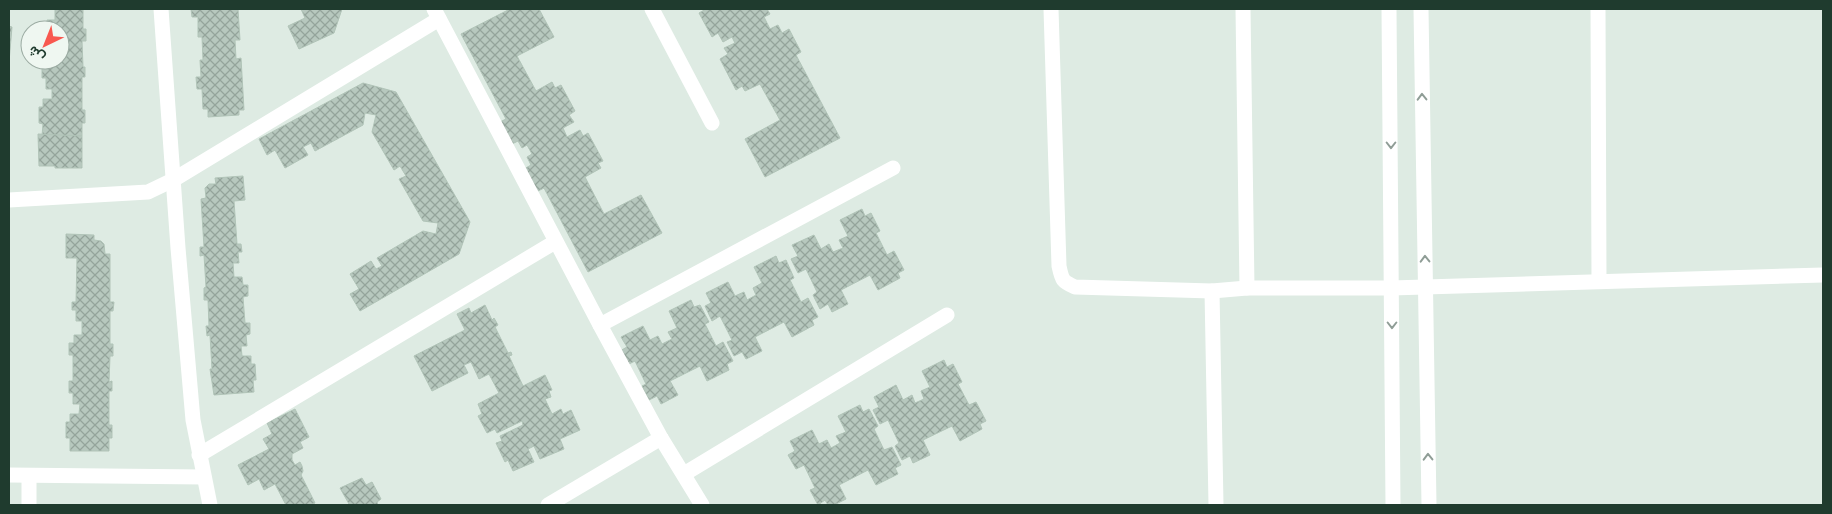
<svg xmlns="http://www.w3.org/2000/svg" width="1832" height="514" font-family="'Public Sans',Vazirmatn,sans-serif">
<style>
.building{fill:url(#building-cross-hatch);stroke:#b1c4b8}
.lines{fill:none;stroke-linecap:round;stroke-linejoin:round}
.minor{stroke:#fff;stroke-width:15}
.oneway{stroke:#8f9d96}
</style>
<defs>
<pattern id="building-cross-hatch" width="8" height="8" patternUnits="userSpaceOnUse" patternTransform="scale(1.25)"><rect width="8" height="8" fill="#b7c8be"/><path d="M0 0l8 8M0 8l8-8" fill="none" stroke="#94a49b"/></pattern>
</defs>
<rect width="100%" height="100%" fill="#deebe3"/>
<!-- building -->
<g class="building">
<polygon points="55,9 83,9 83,29 86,29 86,41 82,41 83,67 85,67 85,77 82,77 82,110 85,110 85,123 82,123 82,136 42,136 43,124 39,123 39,107 43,107 43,99 52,99 52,89 46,89 46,78 42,78 42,66 46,66 46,60 60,60 60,30 42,30 42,28 47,28 47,20 55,20"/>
<polygon points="191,9 238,9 240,40 235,40 236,59 241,58 244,110 239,110 239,115 208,117 208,109 203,109 202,89 197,89 196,77 201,77 200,60 203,60 202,37 198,37 198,17 192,17"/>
<polygon points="301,9 342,9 334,33 299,49 288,26 305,18"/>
<polygon points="510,9 539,9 554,37 517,56 536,91 552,82 555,88 561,85 575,111 569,115 574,122 563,128 567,137 580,130 583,136 588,133 603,161 598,163 601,168 585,177 604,214 641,195 662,233 588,272 544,188 536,192 524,169 531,165 527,157 532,154 527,145 522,148 518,141 510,145 498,123 506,119 461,34"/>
<polygon points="706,9 767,9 770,14 764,17 770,29 778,25 782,33 789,29 801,52 796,55 840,138 765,177 745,139 780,120 760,84 745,91 742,86 736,90 720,59 728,54 724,48 735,43 732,37 723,42 718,33 712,37 699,13"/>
<polygon points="9,26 12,27 9,62"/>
<polygon points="363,83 396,92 470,222 459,254 360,311 350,294 359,289 350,274 371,261 376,269 382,266 377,258 423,231 436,234 438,223 423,221 399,179 406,176 400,166 394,170 372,132 376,115 365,113 363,125 315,151 311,143 303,147 308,155 285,168 275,150 267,155 259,139"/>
<polygon points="38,134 82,136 82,168 55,168 55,166 39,166"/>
<polygon points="243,176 245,200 234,201 237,244 241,244 242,252 238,252 239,263 233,263 234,277 242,277 243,285 248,285 248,296 243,297 245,323 250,323 250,334 246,335 247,346 241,346 242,356 251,356 251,364 255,364 256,380 253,380 254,392 214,395 210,369 212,369 210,335 207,336 206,326 209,326 208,300 204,300 204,288 206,287 204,255 200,256 200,247 204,247 201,199 206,198 205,188 209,184 216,184 215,178"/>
<polygon points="862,209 865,216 871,213 880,231 876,233 887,255 894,251 904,270 898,273 900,278 878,290 870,275 841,290 848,304 832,312 828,304 820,309 813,295 817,292 806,269 798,273 791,259 798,256 792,245 814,235 821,249 829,244 833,252 843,248 839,240 848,236 840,220"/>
<polygon points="66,234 94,235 94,240 101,241 104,244 105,254 110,254 110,302 114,302 113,311 110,311 110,344 113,344 113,356 110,356 109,382 112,381 112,391 109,391 109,425 112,425 112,438 109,438 109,451 70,451 70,438 66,438 66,422 70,422 70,414 79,414 80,404 73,404 73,393 69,393 69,381 73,381 73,355 69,355 69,343 74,343 74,335 82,335 82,321 76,321 76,310 72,310 72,302 76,302 77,258 66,258"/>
<polygon points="776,256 779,263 786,260 794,278 790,280 801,302 808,298 818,317 812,320 814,325 792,337 784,322 755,337 762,351 746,359 742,352 734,356 727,342 732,340 720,316 712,321 705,306 711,303 706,293 728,282 735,296 744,292 747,300 756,295 753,288 762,283 754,267"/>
<polygon points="691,300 694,307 700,305 709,322 705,324 716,346 723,342 733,361 727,364 729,370 707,381 700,366 670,381 678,395 661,404 657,396 649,400 642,386 646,384 635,361 627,365 620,351 627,347 621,337 643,326 650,340 658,336 662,344 672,339 668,332 677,328 669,311"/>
<polygon points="485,305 492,320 494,318 498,325 495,327 508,353 511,352 512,355 509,356 523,386 545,375 552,390 549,391 551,397 545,399 552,414 561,409 563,414 571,410 580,430 560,439 564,449 540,459 534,446 528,449 534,462 513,471 508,460 505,462 496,443 502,441 500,436 523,425 522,421 497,433 495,429 487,433 478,416 482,414 478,404 499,393 489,374 479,379 471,362 464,365 468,373 432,391 414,356 465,330 457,314 469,308 471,313"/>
<polygon points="944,360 947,367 953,364 962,382 958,384 969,405 976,402 986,421 980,424 982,429 960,441 952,426 923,440 930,455 913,463 910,456 902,460 895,446 899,443 888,420 880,424 873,410 879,407 874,397 896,385 903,400 912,395 915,403 924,399 921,391 930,387 922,371"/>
<polygon points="860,405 863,412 869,409 878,426 874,429 884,450 892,447 901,465 895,468 898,474 876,485 868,470 839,485 846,499 834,505 828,505 825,500 818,505 810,490 815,488 804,465 796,469 788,455 795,451 790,441 812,430 819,444 827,440 831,448 840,443 836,436 846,432 838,416"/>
<polygon points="295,409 309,437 300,442 303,448 292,454 292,460 295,465 300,462 302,466 303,471 301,475 315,503 310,505 286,505 275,484 264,490 259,479 248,485 238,465 269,449 263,439 272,434 267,423"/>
<polygon points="362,478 366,485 372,482 381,499 377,502 378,505 347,505 349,504 340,488"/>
</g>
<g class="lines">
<!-- minor -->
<g class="minor">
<polyline points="161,9 178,248 193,420 210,505"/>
<polyline points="434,9 600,325 661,438 702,505"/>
<polyline points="652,9 712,123"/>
<path d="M1051,9L1059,266C1062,280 1062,281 1075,287L1212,291L1247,288H1391L1823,275"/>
<polyline points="1243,9 1247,288"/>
<polyline points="1389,9 1393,505"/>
<polyline points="1421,9 1429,505"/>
<polyline points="1598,9 1599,281"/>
<polyline points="9,200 148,192 173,180 439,19"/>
<polyline points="1212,291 1216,505"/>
<polyline points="600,325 893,168"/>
<polyline points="199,455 555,242"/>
<polyline points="684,474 947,315"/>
<polyline points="9,475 204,477"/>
<polyline points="29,505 29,476"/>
<polyline points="548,505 661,438"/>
</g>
</g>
<!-- one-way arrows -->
<defs><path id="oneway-chevron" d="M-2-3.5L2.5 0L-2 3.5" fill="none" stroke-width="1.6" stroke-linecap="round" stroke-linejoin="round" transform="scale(1.25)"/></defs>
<g class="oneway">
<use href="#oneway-chevron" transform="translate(1422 97) rotate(-91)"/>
<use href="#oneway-chevron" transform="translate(1391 145) rotate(90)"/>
<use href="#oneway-chevron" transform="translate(1425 259) rotate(-91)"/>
<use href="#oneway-chevron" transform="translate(1392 325) rotate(90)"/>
<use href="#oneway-chevron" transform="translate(1428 457) rotate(-91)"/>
</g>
<!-- border -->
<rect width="1832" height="514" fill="none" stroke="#1f3b2e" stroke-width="20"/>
<!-- north arrow -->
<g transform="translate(45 45) rotate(223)"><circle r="24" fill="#eff7f1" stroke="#9caca3"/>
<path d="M0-4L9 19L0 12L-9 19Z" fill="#f8584f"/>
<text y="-8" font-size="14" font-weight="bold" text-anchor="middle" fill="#1f3b2e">ش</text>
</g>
</svg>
